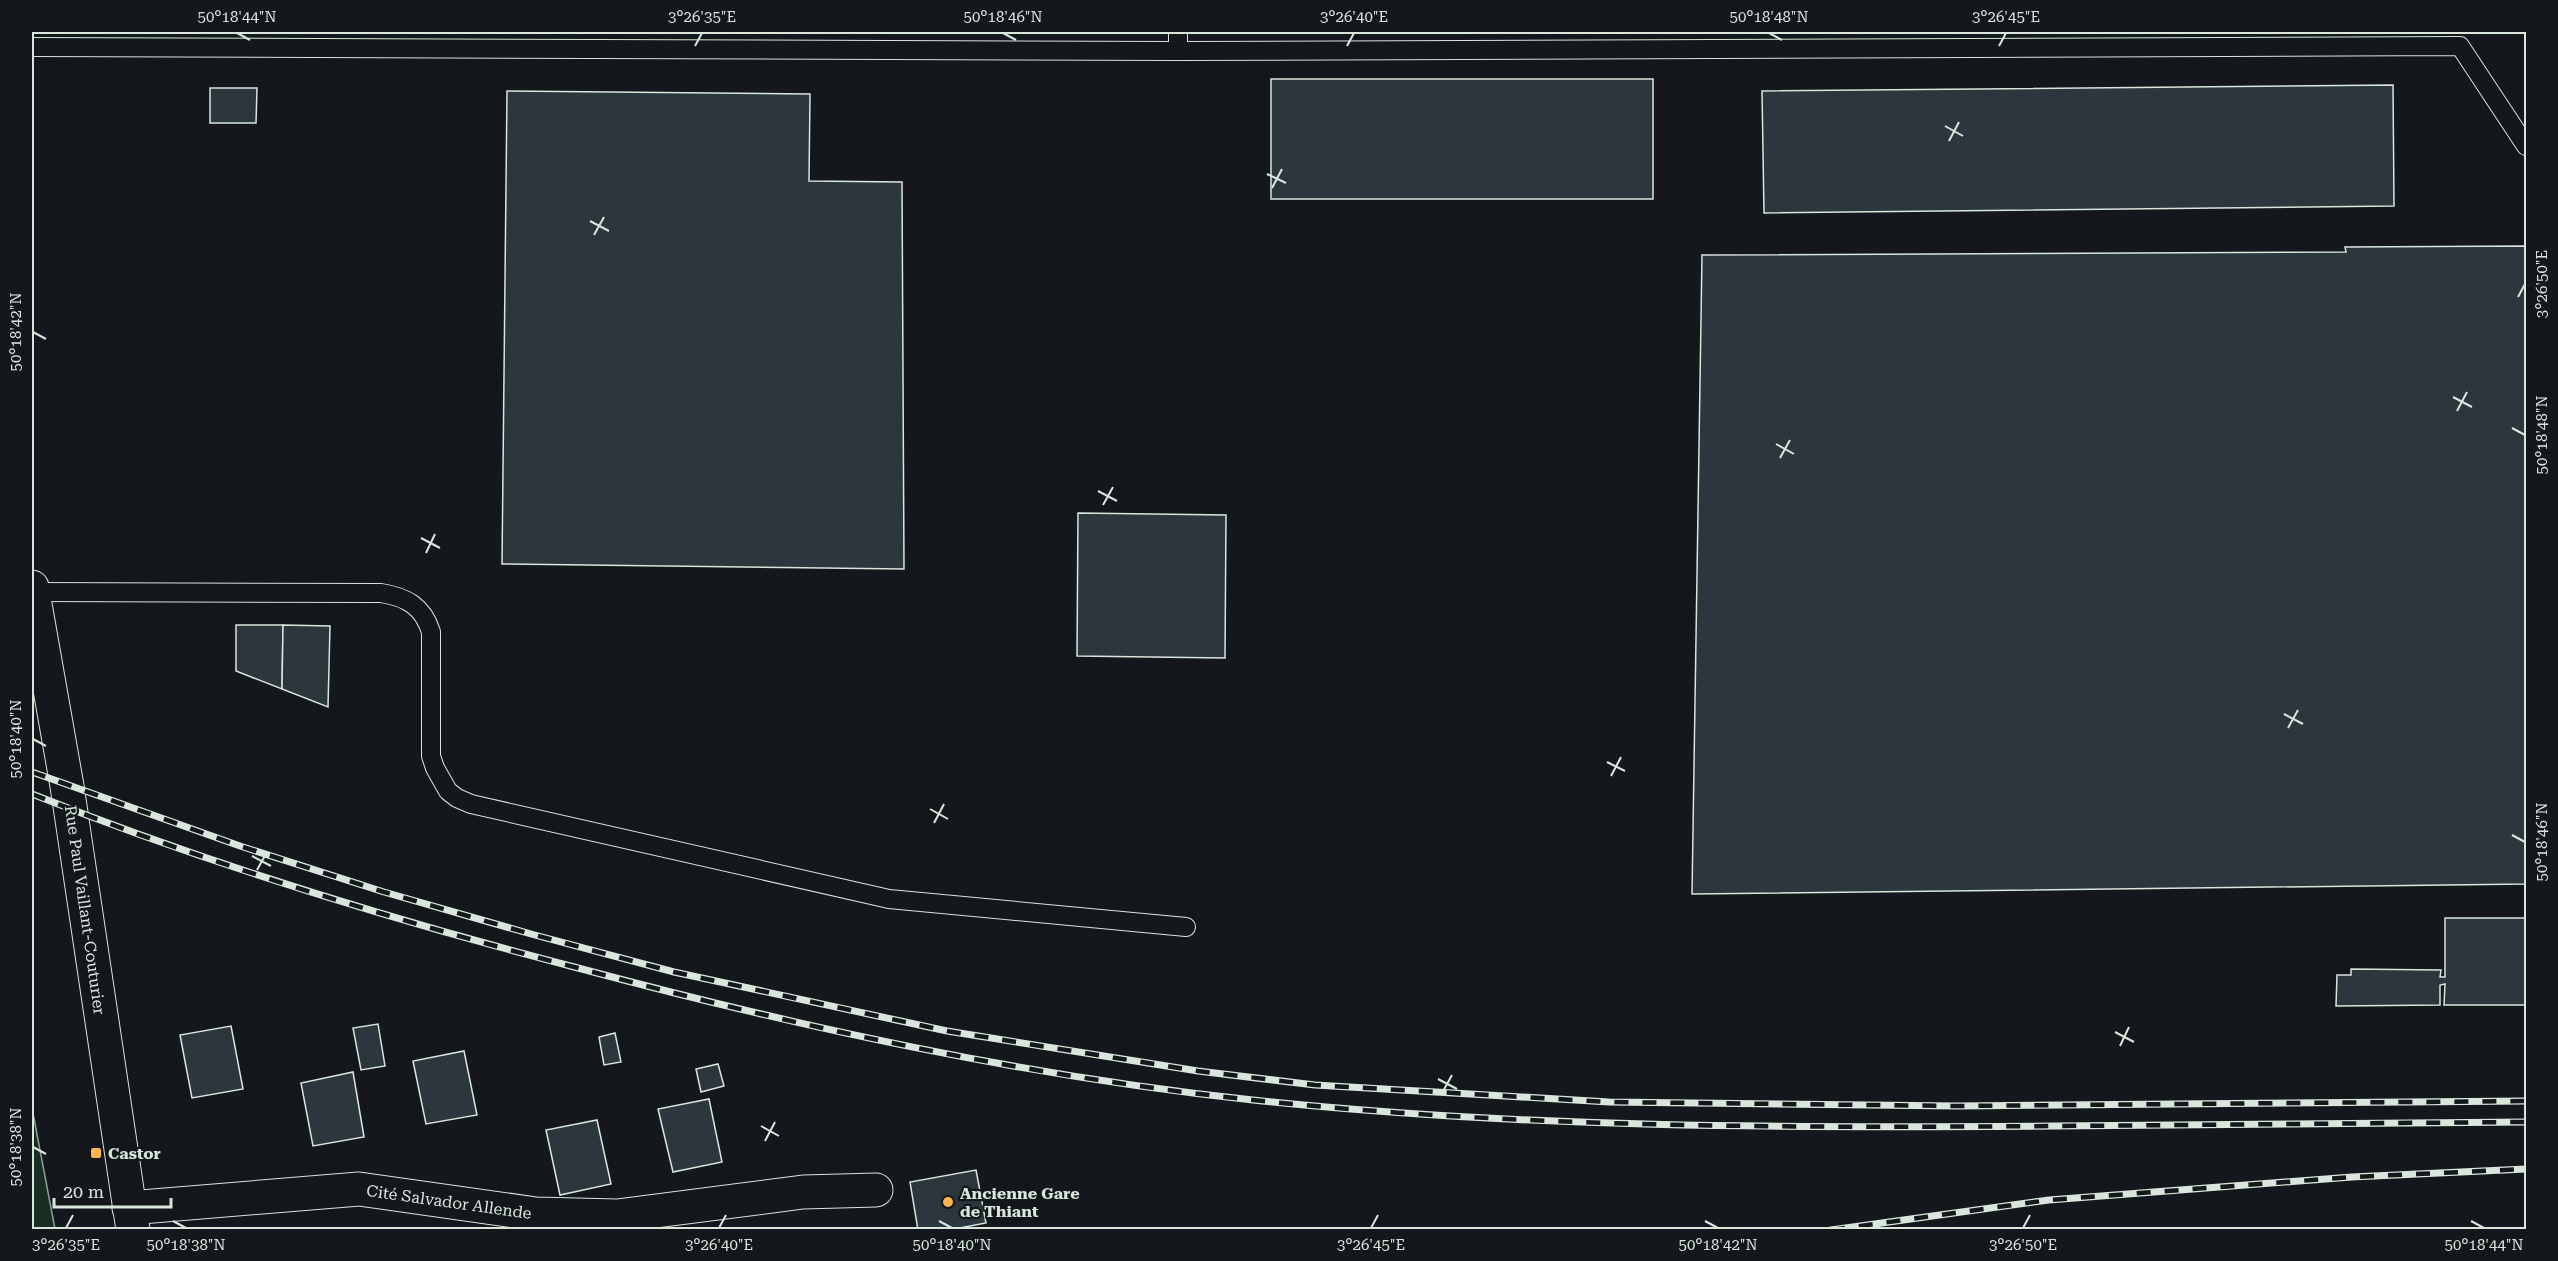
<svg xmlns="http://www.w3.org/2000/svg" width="2558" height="1261" font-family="'Roboto Serif',serif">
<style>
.green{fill:#1a2d24;stroke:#939e99;stroke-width:1.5}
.building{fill:#2c363c;stroke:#d8e6dc;stroke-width:1.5}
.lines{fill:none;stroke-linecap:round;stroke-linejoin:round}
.service-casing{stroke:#d8e6dc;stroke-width:20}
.minor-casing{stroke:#d8e6dc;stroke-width:35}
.tertiary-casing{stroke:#d8e6dc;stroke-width:35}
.service{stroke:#14181c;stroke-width:18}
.minor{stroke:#14181c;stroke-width:33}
.tertiary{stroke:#14181c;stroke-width:33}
.rail-casing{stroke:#d8e6dc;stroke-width:7}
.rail{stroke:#14181c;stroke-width:4.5;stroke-dasharray:14;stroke-linecap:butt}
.ticks{fill:none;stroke:#d8e6dc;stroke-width:2}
.poi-dot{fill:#ffb74d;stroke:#14181c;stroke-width:2}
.labels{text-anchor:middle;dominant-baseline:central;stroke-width:4.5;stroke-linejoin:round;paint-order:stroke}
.street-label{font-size:16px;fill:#d8e6dc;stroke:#14181c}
.poi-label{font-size:16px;font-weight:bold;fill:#d8e6dc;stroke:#14181c;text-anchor:start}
.neatline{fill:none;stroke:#d8e6dc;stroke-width:2}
.ticks-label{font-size:15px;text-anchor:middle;fill:#d8e6dc}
</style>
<rect width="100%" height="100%" fill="#14181c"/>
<!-- green -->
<polygon class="green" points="32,1108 55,1229 32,1229"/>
<!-- building -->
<g class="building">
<rect x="1271" y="79" width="382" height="120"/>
<polygon points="2393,85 2394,206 1764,213 1762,91"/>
<polygon points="210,88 257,88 256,123 210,123"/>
<polygon points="507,91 810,94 809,181 902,182 904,569 502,564"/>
<polygon points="2526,246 2526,884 1692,894 1702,255 2346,252 2345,247"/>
<polygon points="1078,513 1226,515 1225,658 1077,656"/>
<polygon points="236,625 283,625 282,689 236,671"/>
<polygon points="283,625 330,626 328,707 282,689"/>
<polygon points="2445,918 2526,918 2526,1005 2444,1005 2445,984 2440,985 2440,1005 2336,1006 2337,975 2351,975 2351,969 2441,970 2440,977 2445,977"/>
<polygon points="378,1024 385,1066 361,1070 353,1028"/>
<polygon points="231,1026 243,1089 192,1098 180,1035"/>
<polygon points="615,1033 621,1062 604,1065 599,1037"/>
<polygon points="464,1051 477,1115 426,1124 413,1061"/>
<polygon points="718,1064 724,1086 701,1092 696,1069"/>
<polygon points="353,1072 364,1137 313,1146 301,1083"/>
<polygon points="709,1099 722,1162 673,1172 658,1109"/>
<polygon points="597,1120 611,1184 560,1195 546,1130"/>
<polygon points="976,1170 986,1223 949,1230 918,1230 910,1182"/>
</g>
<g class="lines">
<defs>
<g id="service">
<polyline points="32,47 1178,51 2460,46 2526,146"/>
<polyline points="1178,51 1178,32"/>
<path d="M33,592L381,593C406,597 423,606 431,632V756L435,768L448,791L457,798L471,804L889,899L1186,927"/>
</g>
<polyline id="minor" points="129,1208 359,1189 536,1214 617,1216 803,1192 876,1190"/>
<polyline id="tertiary" points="32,587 67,786 133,1230"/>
</defs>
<!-- service casing -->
<use href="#service" class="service-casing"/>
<!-- minor casing -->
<use href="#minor" class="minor-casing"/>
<!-- tertiary casing -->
<use href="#tertiary" class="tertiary-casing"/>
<!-- service -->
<use href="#service" class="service"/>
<!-- minor -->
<use href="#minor" class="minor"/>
<!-- tertiary -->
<use href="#tertiary" class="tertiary"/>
<defs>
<g id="rail">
<polyline points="32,772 240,846 384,892 531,934 674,972 947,1031 1198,1071 1315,1085 1609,1102 1957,1106 2526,1101"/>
<path d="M32,794C209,864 393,920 578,968C799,1027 1025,1076 1253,1100C1519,1128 1787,1128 2055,1126C2212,1125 2369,1123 2526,1122"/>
<polyline points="1831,1230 2049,1200 2352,1177 2526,1169"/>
</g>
</defs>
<!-- rail casing -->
<use href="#rail" class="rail-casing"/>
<!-- rail -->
<use href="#rail" class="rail"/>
</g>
<!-- ticks -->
<path class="ticks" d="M237,33L250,40M1003,33L1016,40M1769,33L1782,40M695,46L702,33M1347,46L1354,33M1999,46L2006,33M1945,126L1963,136M1949,141L1959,122M1267,174L1286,183M1272,188L1282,169M590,221L609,231M594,235L604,217M2518,297L2525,284M33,332L46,339M2453,397L2472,407M2457,411L2467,392M2512,428L2525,435M1776,444L1794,454M1780,458L1790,440M1098,491L1117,501M1103,505L1113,487M421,538L440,548M426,553L435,534M2284,714L2303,724M2288,728L2298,710M33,739L46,746M1607,762L1625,771M1611,776L1621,757M930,809L948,819M934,823L944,804M2512,835L2525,842M252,856L271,866M257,870L267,852M2115,1032L2134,1042M2120,1046L2129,1027M1438,1079L1457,1089M1442,1093L1452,1075M761,1126L779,1136M765,1141L775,1122M33,1147L46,1154M173,1221L186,1228M939,1221L952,1228M1705,1221L1718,1228M2471,1221L2484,1228M66,1228L73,1215M719,1228L726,1215M1371,1228L1378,1215M2023,1228L2030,1215"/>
<!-- markers -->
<g class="poi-dot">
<rect x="90" y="1147" width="12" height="12" rx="3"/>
<circle cx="948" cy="1202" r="6"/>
</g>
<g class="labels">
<!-- street labels -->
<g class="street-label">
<text transform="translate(85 910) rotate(82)">Rue Paul Vaillant-Couturier</text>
<text transform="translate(449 1202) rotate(8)">Cité Salvador Allende</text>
</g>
<!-- poi labels -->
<g class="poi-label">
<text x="108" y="1153">Castor</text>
<text x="960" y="1193">Ancienne Gare<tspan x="960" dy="18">de Thiant</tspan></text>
</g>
</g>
<!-- border -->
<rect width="2558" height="1261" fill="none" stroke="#14181c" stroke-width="66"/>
<!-- scale -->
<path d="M54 1198v9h117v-9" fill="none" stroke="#d8e6dc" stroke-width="3"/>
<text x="63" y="1198" font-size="18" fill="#d8e6dc" stroke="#14181c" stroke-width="4.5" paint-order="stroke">20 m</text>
<rect x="33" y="33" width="2492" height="1195" class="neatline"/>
<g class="ticks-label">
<text x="237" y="22">50°18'44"N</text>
<text x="702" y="22">3°26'35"E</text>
<text x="1003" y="22">50°18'46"N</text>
<text x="1354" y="22">3°26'40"E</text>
<text x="1769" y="22">50°18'48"N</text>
<text x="2006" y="22">3°26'45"E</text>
<text transform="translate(2542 284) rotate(-90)" y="5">3°26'50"E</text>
<text transform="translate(16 332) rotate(-90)" y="5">50°18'42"N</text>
<text transform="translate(2542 435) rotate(-90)" y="5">50°18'48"N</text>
<text transform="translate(16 739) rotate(-90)" y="5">50°18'40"N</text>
<text transform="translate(2542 842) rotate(-90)" y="5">50°18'46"N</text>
<text transform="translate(16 1147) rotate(-90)" y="5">50°18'38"N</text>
<text x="66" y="1250">3°26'35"E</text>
<text x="186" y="1250">50°18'38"N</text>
<text x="719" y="1250">3°26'40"E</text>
<text x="952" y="1250">50°18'40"N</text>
<text x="1371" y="1250">3°26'45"E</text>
<text x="1718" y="1250">50°18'42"N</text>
<text x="2023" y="1250">3°26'50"E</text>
<text x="2484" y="1250">50°18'44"N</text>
</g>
</svg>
